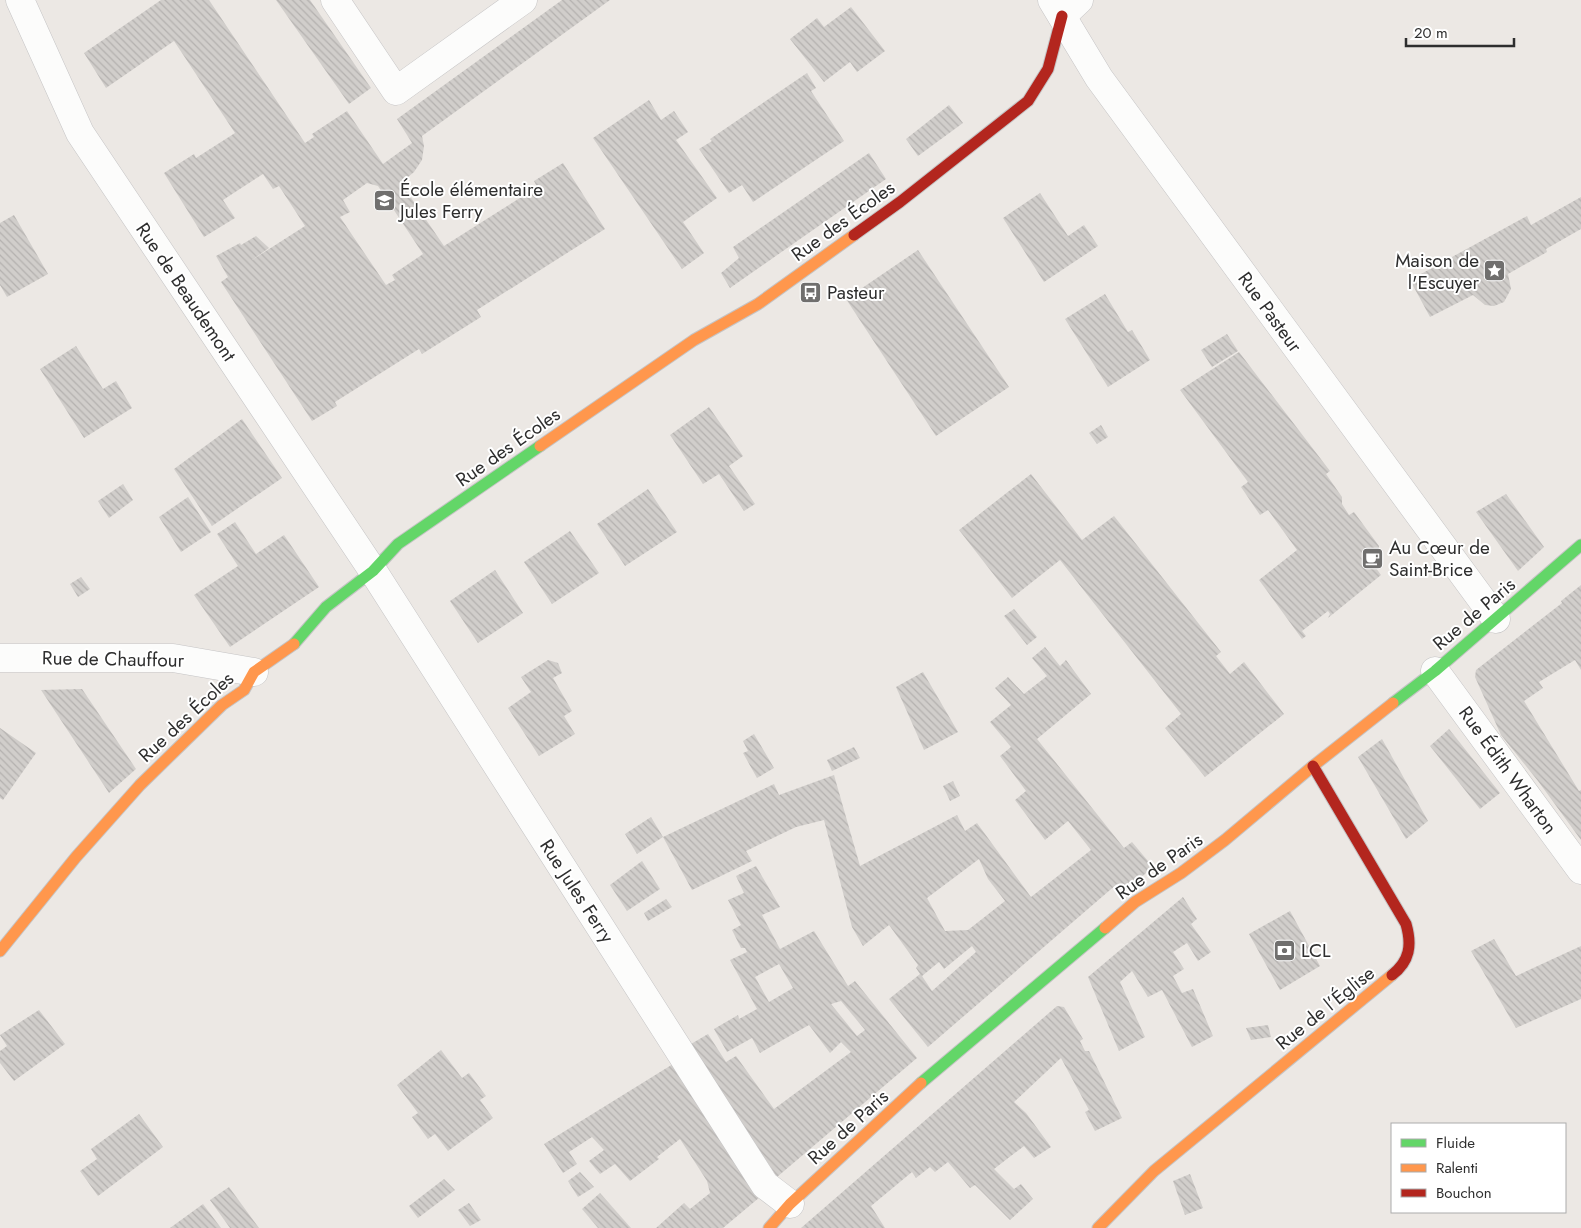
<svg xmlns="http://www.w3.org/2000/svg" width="1581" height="1228" font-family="Jost,sans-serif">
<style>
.building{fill:url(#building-back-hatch);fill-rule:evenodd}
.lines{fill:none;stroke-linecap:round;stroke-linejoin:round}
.street-casing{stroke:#c5c4c5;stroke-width:29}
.fast-casing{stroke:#c5c4c5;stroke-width:13}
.slow-casing{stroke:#c5c4c5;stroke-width:13}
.jam-casing{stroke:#c5c4c5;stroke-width:13}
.street{stroke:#fcfcfb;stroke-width:28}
.fast{stroke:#63d668;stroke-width:11}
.slow{stroke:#ff974d;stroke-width:11}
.jam{stroke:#b3261e;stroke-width:11}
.labels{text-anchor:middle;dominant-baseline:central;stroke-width:4;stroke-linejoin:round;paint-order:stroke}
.poi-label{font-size:19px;fill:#2e2e2e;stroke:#fff;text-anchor:start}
.street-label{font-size:19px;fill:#2e2e2e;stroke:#fff}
</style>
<defs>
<pattern id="building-back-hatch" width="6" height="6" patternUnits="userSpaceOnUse" patternTransform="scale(1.25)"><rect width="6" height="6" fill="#d1cecb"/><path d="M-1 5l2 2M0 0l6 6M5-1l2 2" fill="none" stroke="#b4b1af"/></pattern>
</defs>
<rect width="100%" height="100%" fill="#ece8e4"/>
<!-- building -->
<g class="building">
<path d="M161,0H209L305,143L314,137L312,134L347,111L383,164L412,143L397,119L562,0H610L422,136L424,146L422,160L414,172L401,183L444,246L537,187L534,181L563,163L605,229L477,310L481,317L422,354L419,349L335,402L337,406L312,421L221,282L228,277L216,256L240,243L241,245L256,236L269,248L252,260L305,226L279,186L273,189L263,174L223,200L235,218L204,237L164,173L194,154L196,158L235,133L174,41L106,88L84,53ZM367,183L378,186L423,254L392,275L395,280L386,285L340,217L350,212L343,200Z"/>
<polygon points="276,0 310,0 371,88 349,104"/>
<polygon points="851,7 885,51 857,72 850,62 824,82 790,39 817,18 824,27"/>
<polygon points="807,73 816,88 811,91 844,141 753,202 742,185 729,193 699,149 712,141 710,139"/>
<polygon points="649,100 661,120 674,111 688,132 676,140 717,198 683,222 704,253 682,269 593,138"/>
<polygon points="949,105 963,123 918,156 906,139"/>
<polygon points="869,153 886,179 730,288 721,273 739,258 733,247"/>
<polygon points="1040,193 1068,236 1084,225 1098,246 1044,282 1003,218"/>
<polygon points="1581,197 1581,229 1546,249 1547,252 1508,274 1511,289 1504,302 1494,306 1485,305 1473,295 1430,317 1410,280 1527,216 1531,225"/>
<polygon points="14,215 48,274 7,297 0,285 0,223"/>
<polygon points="918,250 1009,387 936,436 846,299"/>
<polygon points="1105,294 1128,332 1132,330 1150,360 1108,387 1065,319"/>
<polygon points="1227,334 1238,351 1212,367 1201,350"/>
<polygon points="76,346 103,389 116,381 132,408 84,438 40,369"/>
<polygon points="1239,352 1330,471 1326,474 1342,497 1342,504 1349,515 1354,512 1379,546 1376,568 1381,575 1328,618 1330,614 1328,611 1302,631 1306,636 1302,639 1259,580 1297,550 1268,510 1260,515 1241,487 1248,482 1180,390"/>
<polygon points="709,407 743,456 729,466 755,504 744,511 719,474 703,484 670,435"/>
<polygon points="242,419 282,478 212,526 174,469"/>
<polygon points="1101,425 1108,437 1097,444 1089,433"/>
<polygon points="1031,474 1082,540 1114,516 1221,652 1216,656 1230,674 1244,662 1284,714 1205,777 1165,728 1181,714 1060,560 1012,598 959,530"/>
<polygon points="123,484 133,500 109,518 98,501"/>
<polygon points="648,489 677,532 625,566 597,524"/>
<polygon points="1506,494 1544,547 1518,571 1476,512"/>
<polygon points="188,497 211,532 181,552 159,517"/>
<polygon points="235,522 256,554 284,535 319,587 230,647 194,595 238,566 217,534"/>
<polygon points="570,531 599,573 552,604 524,562"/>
<polygon points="495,570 523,613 478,643 450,601"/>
<polygon points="81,577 90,589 78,597 70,584"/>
<polygon points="1581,585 1581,670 1575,660 1539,682 1543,688 1524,701 1579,791 1581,790 1581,840 1538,781 1501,735 1475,677 1476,670 1562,603 1561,601"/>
<polygon points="1014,609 1037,637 1027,645 1004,616"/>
<path d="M1045,647L1060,666L1066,660L1091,694L1037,739L1124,848L1132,842L1153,867L1124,892L1117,884L928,1047L889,999L920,974L916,968L918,965L889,925L863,946L852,927L824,820L796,827L746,851L752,861L692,890L663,837L637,854L625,834L651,817L663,837L774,784L779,795L834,775L860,866L957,815L965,831L977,823L1031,897L1091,850L1068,821L1045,840L1015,800L1026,791L1000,756L1011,747L990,722L1011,705L995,688L1008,677L1024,694L1047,676L1032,658ZM979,859L988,879L1005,901L968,930L945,931L927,898ZM972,946L976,952L932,991L922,976L939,962L944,969Z"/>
<polygon points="548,660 558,663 562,673 553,678 572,711 564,716 575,734 539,756 508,708 531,692 521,677"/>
<polygon points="923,672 958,732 924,750 896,687"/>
<polygon points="82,689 136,769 109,793 41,690"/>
<polygon points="0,728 36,753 3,800 0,798"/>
<polygon points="1449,729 1500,793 1480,809 1430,746"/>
<polygon points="754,734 774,768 757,778 743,753 748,751 743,741"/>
<polygon points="1382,739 1428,821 1406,839 1358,757"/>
<polygon points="854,747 860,758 832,771 827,760"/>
<polygon points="953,781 960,796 950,801 943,786"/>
<polygon points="642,861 660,889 627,911 610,885"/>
<path d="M756,866L780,907L762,915L780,949L814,931L848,986L855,981L917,1058L777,1177L691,1044L708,1034L726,1062L736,1056L774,1109L851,1052L841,1042L830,1053L809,1025L760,1053L752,1038L727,1052L714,1029L738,1015L739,1019L757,1009L730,960L747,952L745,948H741L732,930L741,925L728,900L744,893L736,876ZM779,964L793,988L769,1002L755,977ZM841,1001L865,1030L857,1036L831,1004Z"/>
<polygon points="1183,897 1197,919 1191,924 1211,952 1198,961 1187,943 1173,952 1184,969 1173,976 1182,993 1193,989 1213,1036 1192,1047 1162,990 1148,997 1132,971 1120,982 1145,1037 1119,1051 1088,977"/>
<polygon points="666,899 672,907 648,921 644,913"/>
<polygon points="1290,911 1320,966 1280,990 1249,934"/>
<polygon points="1494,939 1516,976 1581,946 1581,999 1516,1028 1471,951"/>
<polygon points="1057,1006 1064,1007 1083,1039 1080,1041 1085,1051 1089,1051 1122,1118 1095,1131 1085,1112 1089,1110 1061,1058 1014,1102 1026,1113 1051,1147 1034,1158 1024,1146 994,1169 1014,1189 1021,1184 1033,1199 1010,1220 975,1185 970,1188 948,1162 935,1172 930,1167 916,1178 912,1172 871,1206 885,1228 801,1228"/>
<polygon points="39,1010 65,1044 14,1081 0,1063 0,1051 7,1046 0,1035"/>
<polygon points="1268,1025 1271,1037 1251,1040 1246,1028"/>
<polygon points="441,1050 462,1078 469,1073 486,1096 480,1100 493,1118 448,1151 435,1134 428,1139 412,1117 418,1113 397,1085"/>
<polygon points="673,1064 760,1197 723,1228 656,1228 684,1203 690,1209 710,1193 707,1181 680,1139 657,1157 659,1159 630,1181 615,1164 600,1174 589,1161 604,1150 592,1137 569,1152 577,1164 563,1173 544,1144"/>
<polygon points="139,1114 163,1147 98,1196 80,1171 97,1159 91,1149"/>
<polygon points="580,1172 594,1187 578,1197 568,1181"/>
<polygon points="1190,1174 1203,1208 1185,1215 1173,1181"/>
<polygon points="444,1179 455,1190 418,1218 409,1206"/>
<polygon points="229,1187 259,1228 230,1228 210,1200"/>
<polygon points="600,1193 631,1228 598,1228 582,1209"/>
<polygon points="469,1203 481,1220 470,1226 458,1210"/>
<polygon points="203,1204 221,1228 170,1228"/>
</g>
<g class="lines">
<defs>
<g id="street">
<polyline points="20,0 80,133 373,571 765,1185 790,1204"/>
<polyline points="335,0 396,91 523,0"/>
<polyline points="1052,0 1099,78 1496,619"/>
<polyline points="1062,16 1079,0"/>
<polyline points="0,658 173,658 254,672"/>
<polyline points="1435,671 1581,870"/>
</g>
<g id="fast">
<polyline points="294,644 326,607 373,571 398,544 540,446"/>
<polyline points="1393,703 1435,671 1581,545"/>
<polyline points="921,1083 1105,928"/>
</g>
<g id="slow">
<polyline points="540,446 694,340 758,304 854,235"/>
<polyline points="1105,928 1135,902 1181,873 1225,840 1313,766 1393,703"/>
<polyline points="0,951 76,857 140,785 222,705 244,690 254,672 294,644"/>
<polyline points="769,1228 790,1204 921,1083"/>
<polyline points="1098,1228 1154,1171 1392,975"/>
</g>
<g id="jam">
<polyline points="854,235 900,202 1028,101 1048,69 1062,16"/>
<path d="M1313,766L1406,924C1412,945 1410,961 1392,975"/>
</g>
</defs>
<!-- street casing -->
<use href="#street" class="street-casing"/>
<!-- fast casing -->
<use href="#fast" class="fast-casing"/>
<!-- slow casing -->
<use href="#slow" class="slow-casing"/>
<!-- jam casing -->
<use href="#jam" class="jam-casing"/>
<!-- street -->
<use href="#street" class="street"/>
<!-- fast -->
<use href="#fast" class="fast"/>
<!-- slow -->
<use href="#slow" class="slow"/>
<!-- jam -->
<use href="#jam" class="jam"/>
</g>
<!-- icons -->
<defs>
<symbol id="school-square" viewBox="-11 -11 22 22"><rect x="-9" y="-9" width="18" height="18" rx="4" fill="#706f6e" stroke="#fff"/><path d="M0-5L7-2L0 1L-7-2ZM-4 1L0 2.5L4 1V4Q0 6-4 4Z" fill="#fff"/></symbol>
<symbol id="sight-square" viewBox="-11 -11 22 22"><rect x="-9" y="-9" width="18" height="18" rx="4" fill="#706f6e" stroke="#fff"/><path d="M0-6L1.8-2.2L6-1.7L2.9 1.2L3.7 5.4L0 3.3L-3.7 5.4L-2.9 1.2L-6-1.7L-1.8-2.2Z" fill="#fff"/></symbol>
<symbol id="bus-square" viewBox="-11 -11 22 22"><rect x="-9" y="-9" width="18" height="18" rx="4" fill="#706f6e" stroke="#fff"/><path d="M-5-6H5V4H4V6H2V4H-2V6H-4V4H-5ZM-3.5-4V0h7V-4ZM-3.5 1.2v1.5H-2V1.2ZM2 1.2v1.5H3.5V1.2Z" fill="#fff"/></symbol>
<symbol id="cafe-square" viewBox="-11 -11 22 22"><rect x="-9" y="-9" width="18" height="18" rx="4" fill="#706f6e" stroke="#fff"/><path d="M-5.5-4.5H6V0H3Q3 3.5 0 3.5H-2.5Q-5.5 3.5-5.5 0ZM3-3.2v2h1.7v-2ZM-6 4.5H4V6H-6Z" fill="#fff"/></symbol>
<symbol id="bank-square" viewBox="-11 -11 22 22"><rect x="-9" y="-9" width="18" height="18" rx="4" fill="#706f6e" stroke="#fff"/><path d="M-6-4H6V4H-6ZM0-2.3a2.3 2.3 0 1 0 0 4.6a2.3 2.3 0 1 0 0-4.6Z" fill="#fff"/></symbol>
</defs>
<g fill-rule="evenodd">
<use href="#school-square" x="372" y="188" width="25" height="25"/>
<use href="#sight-square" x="1482" y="258" width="25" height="25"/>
<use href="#bus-square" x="798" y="280" width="25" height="25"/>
<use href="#cafe-square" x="1360" y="546" width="25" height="25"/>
<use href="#bank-square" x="1272" y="938" width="25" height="25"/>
</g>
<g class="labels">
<!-- poi labels -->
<g class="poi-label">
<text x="400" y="189">École élémentaire<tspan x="400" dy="22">Jules Ferry</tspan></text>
<text x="1479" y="260" text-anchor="end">Maison de<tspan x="1479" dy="22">l'Escuyer</tspan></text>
<text x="827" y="292">Pasteur</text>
<text x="1389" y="547">Au Cœur de<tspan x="1389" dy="22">Saint-Brice</tspan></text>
<text x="1301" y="950">LCL</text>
</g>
<!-- street labels -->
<g class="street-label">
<text transform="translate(843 221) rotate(-36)">Rue des Écoles</text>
<text transform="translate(186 292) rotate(56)">Rue de Beaudemont</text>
<text transform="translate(1270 312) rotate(54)">Rue Pasteur</text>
<text transform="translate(508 447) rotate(-35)">Rue des Écoles</text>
<text transform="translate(1474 614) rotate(-40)">Rue de Paris</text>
<text transform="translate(113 659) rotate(1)">Rue de Chauffour</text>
<text transform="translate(186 717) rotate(-43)">Rue des Écoles</text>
<text transform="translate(1508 770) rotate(54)">Rue Édith Wharton</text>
<text transform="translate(1159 866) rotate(-35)">Rue de Paris</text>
<text transform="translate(577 891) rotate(57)">Rue Jules Ferry</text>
<text transform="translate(1325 1008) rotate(-39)">Rue de l’Église</text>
<text transform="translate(848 1127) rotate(-42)">Rue de Paris</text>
</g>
</g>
<!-- legend -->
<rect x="1391" y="1123" width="175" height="90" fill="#ffffff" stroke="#ababab"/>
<rect x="1401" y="1139" width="25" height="8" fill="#63d668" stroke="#ababab"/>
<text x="1436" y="1148" font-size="15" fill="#2e2e2e">Fluide</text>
<rect x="1401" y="1164" width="25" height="8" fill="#ff974d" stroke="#ababab"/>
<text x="1436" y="1173" font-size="15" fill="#2e2e2e">Ralenti</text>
<rect x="1401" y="1189" width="25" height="8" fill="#b3261e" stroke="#ababab"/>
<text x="1436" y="1198" font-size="15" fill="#2e2e2e">Bouchon</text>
<!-- scale -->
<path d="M1406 38v8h108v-8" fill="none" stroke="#2e2e2e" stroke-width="2.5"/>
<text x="1414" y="38" font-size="15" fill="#2e2e2e" stroke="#ffffff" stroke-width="4" paint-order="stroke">20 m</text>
</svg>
